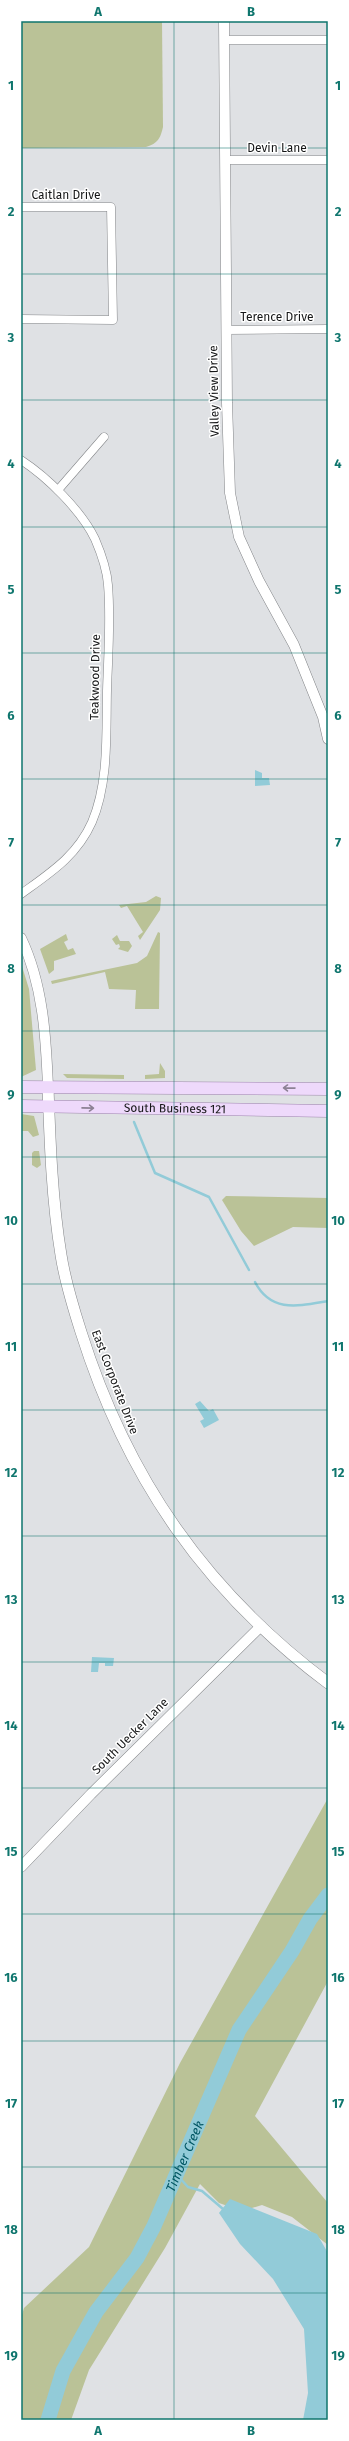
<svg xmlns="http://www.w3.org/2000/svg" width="349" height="2441" font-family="'Fira Sans',sans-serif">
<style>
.green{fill:#bac297}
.water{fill:#92cbd8}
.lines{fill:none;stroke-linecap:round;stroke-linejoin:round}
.stream{stroke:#92cbd8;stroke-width:2.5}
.river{stroke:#92cbd8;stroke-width:15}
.minor-casing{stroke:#838588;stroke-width:9}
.tertiary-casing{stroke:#838588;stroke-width:11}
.secondary-casing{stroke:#838588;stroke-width:12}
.primary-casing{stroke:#9b84aa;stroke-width:13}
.minor{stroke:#fff;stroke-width:8}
.tertiary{stroke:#fff;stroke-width:10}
.secondary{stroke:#fff;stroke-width:11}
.primary{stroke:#eed9fb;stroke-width:12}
.oneway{stroke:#8c8194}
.grid{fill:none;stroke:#0f766e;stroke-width:1;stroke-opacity:0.55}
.labels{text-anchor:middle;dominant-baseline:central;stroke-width:3;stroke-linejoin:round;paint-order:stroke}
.street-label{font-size:12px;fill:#151617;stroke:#fff}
.water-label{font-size:13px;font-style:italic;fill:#005663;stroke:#fff}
.neatline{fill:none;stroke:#0f766e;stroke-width:1.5}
.grid-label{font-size:13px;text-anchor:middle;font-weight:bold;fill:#0f766e}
</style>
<rect width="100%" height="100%" fill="#dfe1e4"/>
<!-- green -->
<g class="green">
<path d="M21,21H162L163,127C160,139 158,143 146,147L21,148Z"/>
<polygon points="156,896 161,898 160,910 140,940 138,936 143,932 127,906 121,908 119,905 146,902"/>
<polygon points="158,932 160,933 159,1009 135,1009 136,990 109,989 105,972 52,984 51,981 60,979 137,963 147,956"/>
<polygon points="66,934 68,940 64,942 68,950 73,948 76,954 54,961 54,970 49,974 40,949"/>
<polygon points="117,935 120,941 129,941 132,946 128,952 118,949 120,947 119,944 116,945 112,939"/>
<polygon points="21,963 29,989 36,1070 21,1077"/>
<polygon points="160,1063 165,1071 165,1078 145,1079 145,1075 159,1074"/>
<polygon points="63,1074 124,1075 124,1079 67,1078"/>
<polygon points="21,1114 34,1116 39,1135 33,1137 28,1131 21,1131"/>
<polygon points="34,1151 39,1151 41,1165 37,1168 32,1165 32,1153"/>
<polygon points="226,1196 328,1198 328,1228 293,1227 254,1246 241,1231 222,1200"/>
<polygon points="328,1798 328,1981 255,2116 328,2203 328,2245 292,2217 262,2205 242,2211 219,2203 200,2184 165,2248 89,2370 71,2420 21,2420 21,2318 24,2308 89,2247 180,2063"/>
</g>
<!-- water -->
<g class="water">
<polygon points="255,770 262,773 262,778 269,778 270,785 255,786"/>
<polygon points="200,1401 209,1411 213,1409 219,1420 204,1428 200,1421 204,1419 195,1404"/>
<polygon points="92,1657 114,1658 113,1666 105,1666 105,1663 99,1663 98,1672 91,1672"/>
<polygon points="230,2199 317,2234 328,2253 328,2420 303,2420 308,2393 304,2329 273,2279 240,2244 219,2213"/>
</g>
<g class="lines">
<!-- stream -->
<g class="stream">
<polyline points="134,1122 155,1173 209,1197 249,1270"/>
<path d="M255,1282C271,1313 298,1306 328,1301"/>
<polyline points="177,2175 188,2187 202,2191 223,2209"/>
</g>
<!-- river -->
<path class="river" id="s1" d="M48,2420L63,2371L82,2337L96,2312L137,2258L154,2226L239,2030L292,1951L310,1919L328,1895"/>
<defs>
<g id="minor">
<polyline points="224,40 328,40"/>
<polyline points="225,160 328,160"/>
<polyline points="21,207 111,207 113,320 21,319"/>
<polyline points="226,330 328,329"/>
<path d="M21,460C47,477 81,510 95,539C101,553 107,570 108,585C111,620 108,656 107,691C106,733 109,782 92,822C77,856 50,873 21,894"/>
<polyline points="58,490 104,437"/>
</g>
<g id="tertiary">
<polyline points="224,21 227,403 230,493 239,537 259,581 294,645 323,717 328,739"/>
<path d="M21,938C43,984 46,1037 48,1087"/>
<polyline points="21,1867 91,1794 261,1626"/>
</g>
<path id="secondary" d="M48,1087C50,1143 52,1200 61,1255C65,1281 73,1307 81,1332C127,1478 205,1591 328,1683"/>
<g id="primary">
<polyline points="21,1087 328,1089"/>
<path id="s2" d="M21,1106L328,1111"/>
</g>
</defs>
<!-- minor casing -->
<use href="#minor" class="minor-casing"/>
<!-- tertiary casing -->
<use href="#tertiary" class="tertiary-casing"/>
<!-- secondary casing -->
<use href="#secondary" class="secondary-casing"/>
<!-- primary casing -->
<use href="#primary" class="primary-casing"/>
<!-- minor -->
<use href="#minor" class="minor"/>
<!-- tertiary -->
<use href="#tertiary" class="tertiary"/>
<!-- secondary -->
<use href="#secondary" class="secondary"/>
<!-- primary -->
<use href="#primary" class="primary"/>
</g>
<!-- one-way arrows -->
<defs><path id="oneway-shaft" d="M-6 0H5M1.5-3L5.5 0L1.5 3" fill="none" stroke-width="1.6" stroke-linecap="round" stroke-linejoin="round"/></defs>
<g class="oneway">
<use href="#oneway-shaft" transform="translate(289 1088) rotate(-179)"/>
<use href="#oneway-shaft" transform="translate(88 1108) rotate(1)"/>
</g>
<!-- grid -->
<path class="grid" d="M174,21V2420M21,148H328M21,274H328M21,400H328M21,527H328M21,653H328M21,779H328M21,905H328M21,1031H328M21,1157H328M21,1284H328M21,1410H328M21,1536H328M21,1662H328M21,1788H328M21,1914H328M21,2041H328M21,2167H328M21,2293H328"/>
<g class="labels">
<!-- street labels -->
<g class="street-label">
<text x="277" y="148">Devin Lane</text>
<text x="66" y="195">Caitlan Drive</text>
<text x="277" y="317">Terence Drive</text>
<text transform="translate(214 391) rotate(-91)">Valley View Drive</text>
<text transform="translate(95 677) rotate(-89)">Teakwood Drive</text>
<text stroke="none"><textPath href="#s2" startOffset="154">South Business 121</textPath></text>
<text transform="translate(115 1382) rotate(69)">East Corporate Drive</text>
<text transform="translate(130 1736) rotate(-45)">South Uecker Lane</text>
</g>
<!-- water labels -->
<g class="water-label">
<text stroke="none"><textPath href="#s1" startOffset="299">Timber Creek</textPath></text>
</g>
</g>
<!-- border -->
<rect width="349" height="2441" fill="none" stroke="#ffffff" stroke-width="44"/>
<rect x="22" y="22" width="305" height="2397" class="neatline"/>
<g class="grid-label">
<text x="98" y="16">A</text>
<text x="251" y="16">B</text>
<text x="11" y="90">1</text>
<text x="338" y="90">1</text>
<text x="11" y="216">2</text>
<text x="338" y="216">2</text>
<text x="11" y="342">3</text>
<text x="338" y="342">3</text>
<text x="11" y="468">4</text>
<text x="338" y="468">4</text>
<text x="11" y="594">5</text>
<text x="338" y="594">5</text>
<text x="11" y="720">6</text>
<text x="338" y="720">6</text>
<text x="11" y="847">7</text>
<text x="338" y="847">7</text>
<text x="11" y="973">8</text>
<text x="338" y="973">8</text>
<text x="11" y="1099">9</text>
<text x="338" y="1099">9</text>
<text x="11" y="1225">10</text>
<text x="338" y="1225">10</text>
<text x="11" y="1351">11</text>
<text x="338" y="1351">11</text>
<text x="11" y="1477">12</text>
<text x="338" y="1477">12</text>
<text x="11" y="1604">13</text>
<text x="338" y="1604">13</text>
<text x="11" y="1730">14</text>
<text x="338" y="1730">14</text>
<text x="11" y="1856">15</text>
<text x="338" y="1856">15</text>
<text x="11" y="1982">16</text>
<text x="338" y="1982">16</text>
<text x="11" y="2108">17</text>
<text x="338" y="2108">17</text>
<text x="11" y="2234">18</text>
<text x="338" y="2234">18</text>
<text x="11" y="2360">19</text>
<text x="338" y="2360">19</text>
<text x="98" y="2435">A</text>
<text x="251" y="2435">B</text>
</g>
</svg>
